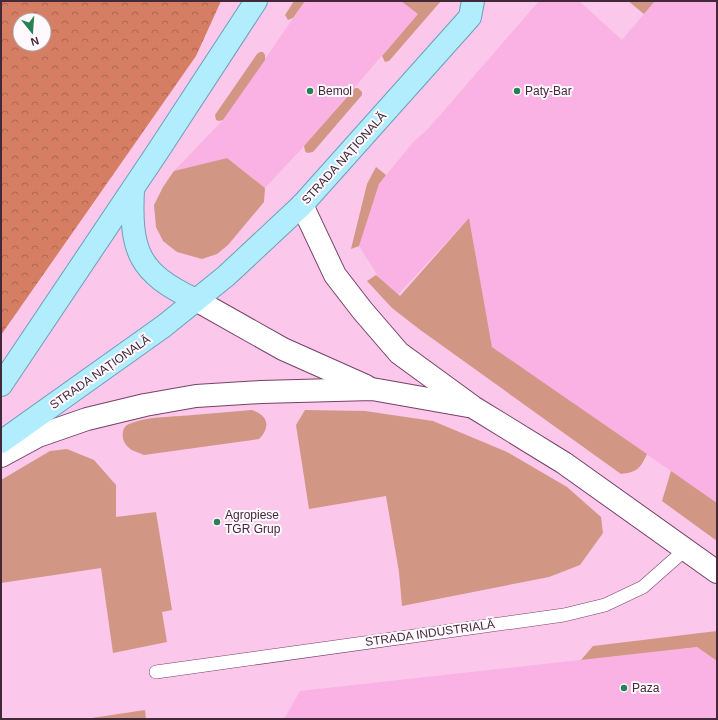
<svg xmlns="http://www.w3.org/2000/svg" width="718" height="720" font-family="Arial,sans-serif">
<style>
.built{fill:#f9b2e3}
.green{fill:#d19784}
.forest{fill:url(#forest-crowns);fill-rule:evenodd}
.lines{fill:none;stroke-linecap:round;stroke-linejoin:round}
.service-casing{stroke:#784168;stroke-width:14}
.tertiary-casing{stroke:#784168;stroke-width:24}
.primary-casing{stroke:#69a1b9;stroke-width:24}
.service{stroke:#fff;stroke-width:13}
.tertiary{stroke:#fff;stroke-width:22}
.primary{stroke:#b2edfe;stroke-width:22}
.poi-dot{fill:#278156;stroke:#fff8fc;stroke-width:1.5}
.labels{text-anchor:middle;dominant-baseline:central;stroke-width:4;stroke-linejoin:round;paint-order:stroke}
.poi-label{font-size:12px;fill:#42293a;stroke:#fff8fc;text-anchor:start}
.street-label{font-size:12px;fill:#42293a;stroke:#fff8fc}
</style>
<defs>
<pattern id="forest-crowns" width="20" height="18" patternUnits="userSpaceOnUse"><rect width="20" height="18" fill="#d57e63"/><path d="M2 6a3 3 0 1 1 6 0M12 15a3 3 0 1 1 6 0" fill="none" stroke="#ae6753"/></pattern>
</defs>
<rect width="100%" height="100%" fill="#fbc7ea"/>
<!-- built -->
<g class="built">
<polygon points="305,1 429,1 304,146 265,188 227,158 174,171 223,120"/>
<polygon points="539,1 579,1 622,40 655,1 717,1 717,503 492,347 469,218 393,300 359,246 379,184 414,141 428,129"/>
<polygon points="697,647 717,661 717,719 284,719 300,691"/>
</g>
<!-- green -->
<g class="green">
<polygon points="294,1 305,1 293,18 288,20 285,15"/>
<polygon points="401,1 413,1 415,2 416,1 441,1 389,61 385,62 382,56 418,14"/>
<polygon points="628,1 655,1 644,14"/>
<polygon points="260,52 263,52 265,55 265,60 223,120 219,121 216,120 215,115 257,54"/>
<polygon points="355,88 358,88 362,92 362,95 313,152 307,153 305,151 304,146"/>
<polygon points="227,158 265,188 264,202 228,245 217,254 202,259 177,252 163,241 156,227 154,205 163,187 174,171"/>
<polygon points="376,167 386,175 379,184 359,246 351,249 367,184"/>
<path d="M469,218L492,347L647,454C640,469 637,472 621,474L419,329L392,308L367,281L376,275L400,296Z"/>
<path d="M252,410C268,415 271,427 259,439L144,455C134,451 127,450 123,439C122,433 123,426 129,424C145,417 165,417 181,416C205,414 228,412 252,410Z"/>
<polygon points="305,410 365,411 433,421 507,452 567,487 601,517 603,533 580,565 549,577 402,606 399,572 386,496 309,509 296,425"/>
<polygon points="67,449 94,460 116,485 116,517 156,512 172,610 162,612 167,642 113,653 101,568 1,583 1,480 50,451"/>
<polygon points="671,471 717,503 717,541 662,501"/>
<polygon points="717,631 717,661 697,647 581,660 593,646"/>
<polygon points="145,710 146,719 85,719"/>
</g>
<!-- forest -->
<path class="forest" d="M1,1H221L196,56L1,335ZM20,20H44V44H20Z"/>
<g class="lines">
<defs>
<polyline id="service" points="156,672 564,615 605,605 643,587 686,549"/>
<g id="tertiary">
<polyline points="302,205 335,275 362,310 399,353 473,407 564,463 717,572"/>
<polyline points="196,300 283,349 366,386"/>
<polyline points="1,456 38,436 87,419 145,405 196,396 261,392 372,389 468,406"/>
</g>
<g id="primary">
<path d="M133,189C130,251 138,273 196,300"/>
<polyline points="1,385 158,151 256,1"/>
<polyline points="1,442 164,326 226,276 302,205 470,17 473,1"/>
</g>
</defs>
<!-- service casing -->
<use href="#service" class="service-casing"/>
<!-- tertiary casing -->
<use href="#tertiary" class="tertiary-casing"/>
<!-- primary casing -->
<use href="#primary" class="primary-casing"/>
<!-- service -->
<use href="#service" class="service"/>
<!-- tertiary -->
<use href="#tertiary" class="tertiary"/>
<!-- primary -->
<use href="#primary" class="primary"/>
</g>
<!-- markers -->
<g class="poi-dot">
<circle cx="310" cy="91" r="4"/>
<circle cx="517" cy="91" r="4"/>
<circle cx="217" cy="522" r="4"/>
<circle cx="624" cy="688" r="4"/>
</g>
<g class="labels">
<!-- poi labels -->
<g class="poi-label">
<text x="318" y="91">Bemol</text>
<text x="525" y="91">Paty-Bar</text>
<text x="225" y="515">Agropiese<tspan x="225" dy="14">TGR Grup</tspan></text>
<text x="632" y="688">Paza</text>
</g>
<!-- street labels -->
<g class="street-label">
<text transform="translate(344 158) rotate(-48)">STRADA NAȚIONALĂ</text>
<text transform="translate(100 372) rotate(-35)">STRADA NAȚIONALĂ</text>
<text transform="translate(430 633) rotate(-8)">STRADA INDUSTRIALĂ</text>
</g>
</g>
<!-- border -->
<rect width="718" height="720" fill="none" stroke="#42293a" stroke-width="4"/>
<!-- north arrow -->
<g transform="translate(32 32) rotate(163)"><circle r="19" fill="#fff8fc" stroke="#b3a5ae"/>
<path d="M0-3L7 15L0 10L-7 15Z" fill="#278156"/>
<text y="-6" font-size="11" font-weight="bold" text-anchor="middle" fill="#42293a">N</text>
</g>
</svg>
